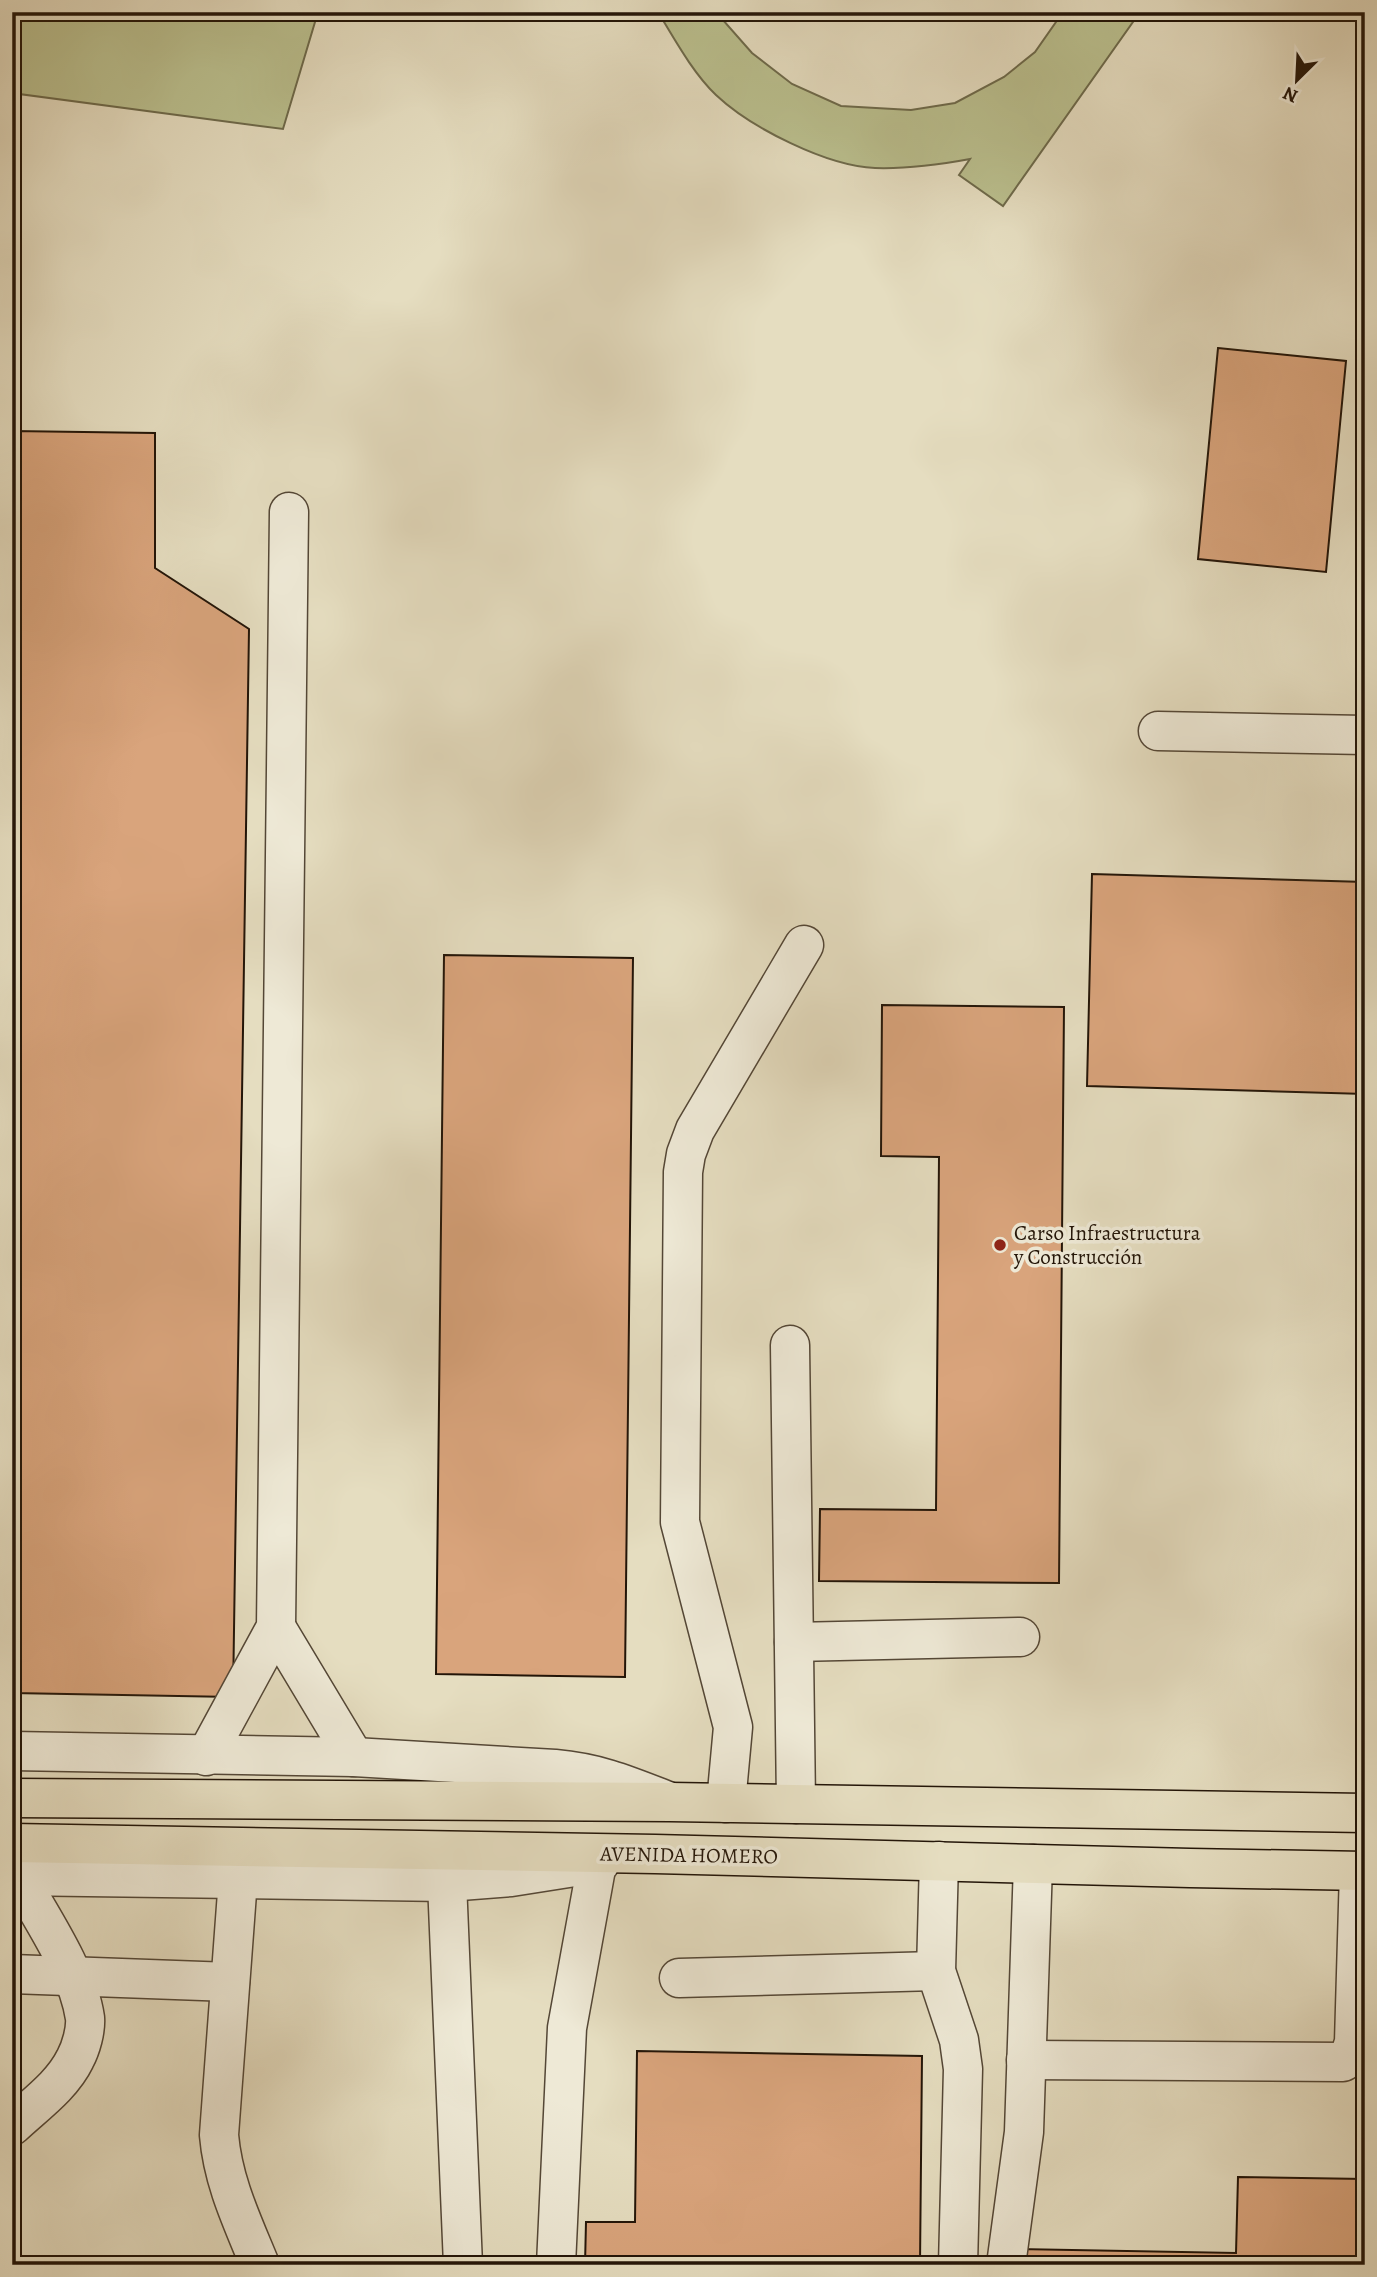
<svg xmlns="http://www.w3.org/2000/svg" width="1377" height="2277" font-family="Alegreya,serif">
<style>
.green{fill:#babf8e;stroke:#6e6a4b;stroke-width:2}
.building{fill:#d9a47c;stroke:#231508;stroke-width:2}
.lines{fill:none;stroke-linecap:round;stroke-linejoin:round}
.minor-casing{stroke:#544736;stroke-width:41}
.major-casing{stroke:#231508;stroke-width:41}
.minor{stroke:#eee9d6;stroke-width:38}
.major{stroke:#e5ddc0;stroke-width:38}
.poi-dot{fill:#8f2418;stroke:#eee9d6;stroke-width:2.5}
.labels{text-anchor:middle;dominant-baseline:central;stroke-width:7;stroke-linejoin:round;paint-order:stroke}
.poi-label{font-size:21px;fill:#231508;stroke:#eee9d6;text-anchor:start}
.street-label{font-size:21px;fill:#231508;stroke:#eee9d6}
</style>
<rect width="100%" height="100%" fill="#e5ddc0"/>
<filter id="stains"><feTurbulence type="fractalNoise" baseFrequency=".00286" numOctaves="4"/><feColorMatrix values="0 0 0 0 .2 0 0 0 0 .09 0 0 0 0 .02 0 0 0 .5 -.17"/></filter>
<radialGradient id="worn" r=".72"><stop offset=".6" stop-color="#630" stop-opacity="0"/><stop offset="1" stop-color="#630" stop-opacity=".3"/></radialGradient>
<!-- green -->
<g class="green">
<polygon points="12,12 318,12 283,129 12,93"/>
<path d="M658,12H719L722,19L752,53L792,84L841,106L911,110L955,103L1004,77L1035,52L1063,12H1140L1003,206L959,175L970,159C938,165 908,169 875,168C827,166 751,128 716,95C693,73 675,40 658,12Z"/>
</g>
<!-- building -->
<g class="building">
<polygon points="1218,348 1346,361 1326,572 1198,559"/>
<polygon points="12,431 155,433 155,568 249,629 233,1697 12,1693"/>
<polygon points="1092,874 1365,882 1365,1094 1087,1086"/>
<polygon points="444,955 633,958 625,1677 436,1674"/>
<polygon points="882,1005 1064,1007 1059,1583 819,1581 820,1509 936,1510 939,1157 881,1156"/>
<polygon points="637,2051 922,2056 920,2265 585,2265 586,2222 635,2222"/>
<polygon points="1238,2177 1365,2179 1365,2265 1018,2265 1018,2249 1236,2253"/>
</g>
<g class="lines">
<defs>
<g id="minor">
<polyline points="1158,731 1365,735"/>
<polyline points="790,1345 796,1804"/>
<polyline points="276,1627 354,1757"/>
<polyline points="794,1642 1020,1637"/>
<path d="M12,1751L354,1757L555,1769C599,1773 627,1785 668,1801"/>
<polyline points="206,1756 276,1627 289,512"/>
<polyline points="726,1803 733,1727 680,1522 683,1172 686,1154 695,1130 804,945"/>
<polyline points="939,1861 936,1971 959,2040 963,2069 958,2265"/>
<polyline points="12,1876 447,1882 511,1877 600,1863"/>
<path d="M238,1879L219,2135C223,2182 242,2221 260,2265"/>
<polyline points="447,1882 463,2265"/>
<polyline points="12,1974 230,1982"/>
<polyline points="679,1978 936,1971"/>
<polyline points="1026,2060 1343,2062 1349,2058 1354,2042 1359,1871"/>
<path d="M12,2126C33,2106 62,2086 75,2059C81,2048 86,2030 85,2018C78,1970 41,1918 18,1876"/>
<polyline points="556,2265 567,2028 597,1863"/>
<polyline points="1006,2265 1024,2132 1033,1864"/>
</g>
<g id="major">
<polyline points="12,1798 670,1802 1365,1813"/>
<polyline points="12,1843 655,1854 1190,1868 1365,1871"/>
</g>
</defs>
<!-- minor casing -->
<use href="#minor" class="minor-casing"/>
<!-- major casing -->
<use href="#major" class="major-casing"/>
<!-- minor -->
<use href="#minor" class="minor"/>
<!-- major -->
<use href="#major" class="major"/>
</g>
<!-- markers -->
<circle class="poi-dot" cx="1000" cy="1245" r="7"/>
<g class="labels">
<!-- poi labels -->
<g class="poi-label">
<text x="1014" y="1233">Carso Infraestructura<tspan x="1014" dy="24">y Construcción</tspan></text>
</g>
<!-- street labels -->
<g class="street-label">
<text transform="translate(689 1855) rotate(1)">AVENIDA HOMERO</text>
</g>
</g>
<!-- margin -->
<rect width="1377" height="2277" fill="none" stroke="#e5ddc0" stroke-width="42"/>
<rect x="14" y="14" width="1349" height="2249" fill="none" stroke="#231508" stroke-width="3.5"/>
<rect x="21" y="21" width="1335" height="2235" fill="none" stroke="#231508" stroke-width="2"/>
<!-- north arrow -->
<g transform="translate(1297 80) rotate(204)" stroke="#eee9d6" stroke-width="5" paint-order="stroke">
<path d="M0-5L12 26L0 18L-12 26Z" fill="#231508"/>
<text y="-10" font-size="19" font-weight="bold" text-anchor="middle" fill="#231508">N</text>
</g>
<rect width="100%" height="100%" filter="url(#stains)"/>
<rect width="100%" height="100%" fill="url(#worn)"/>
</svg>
